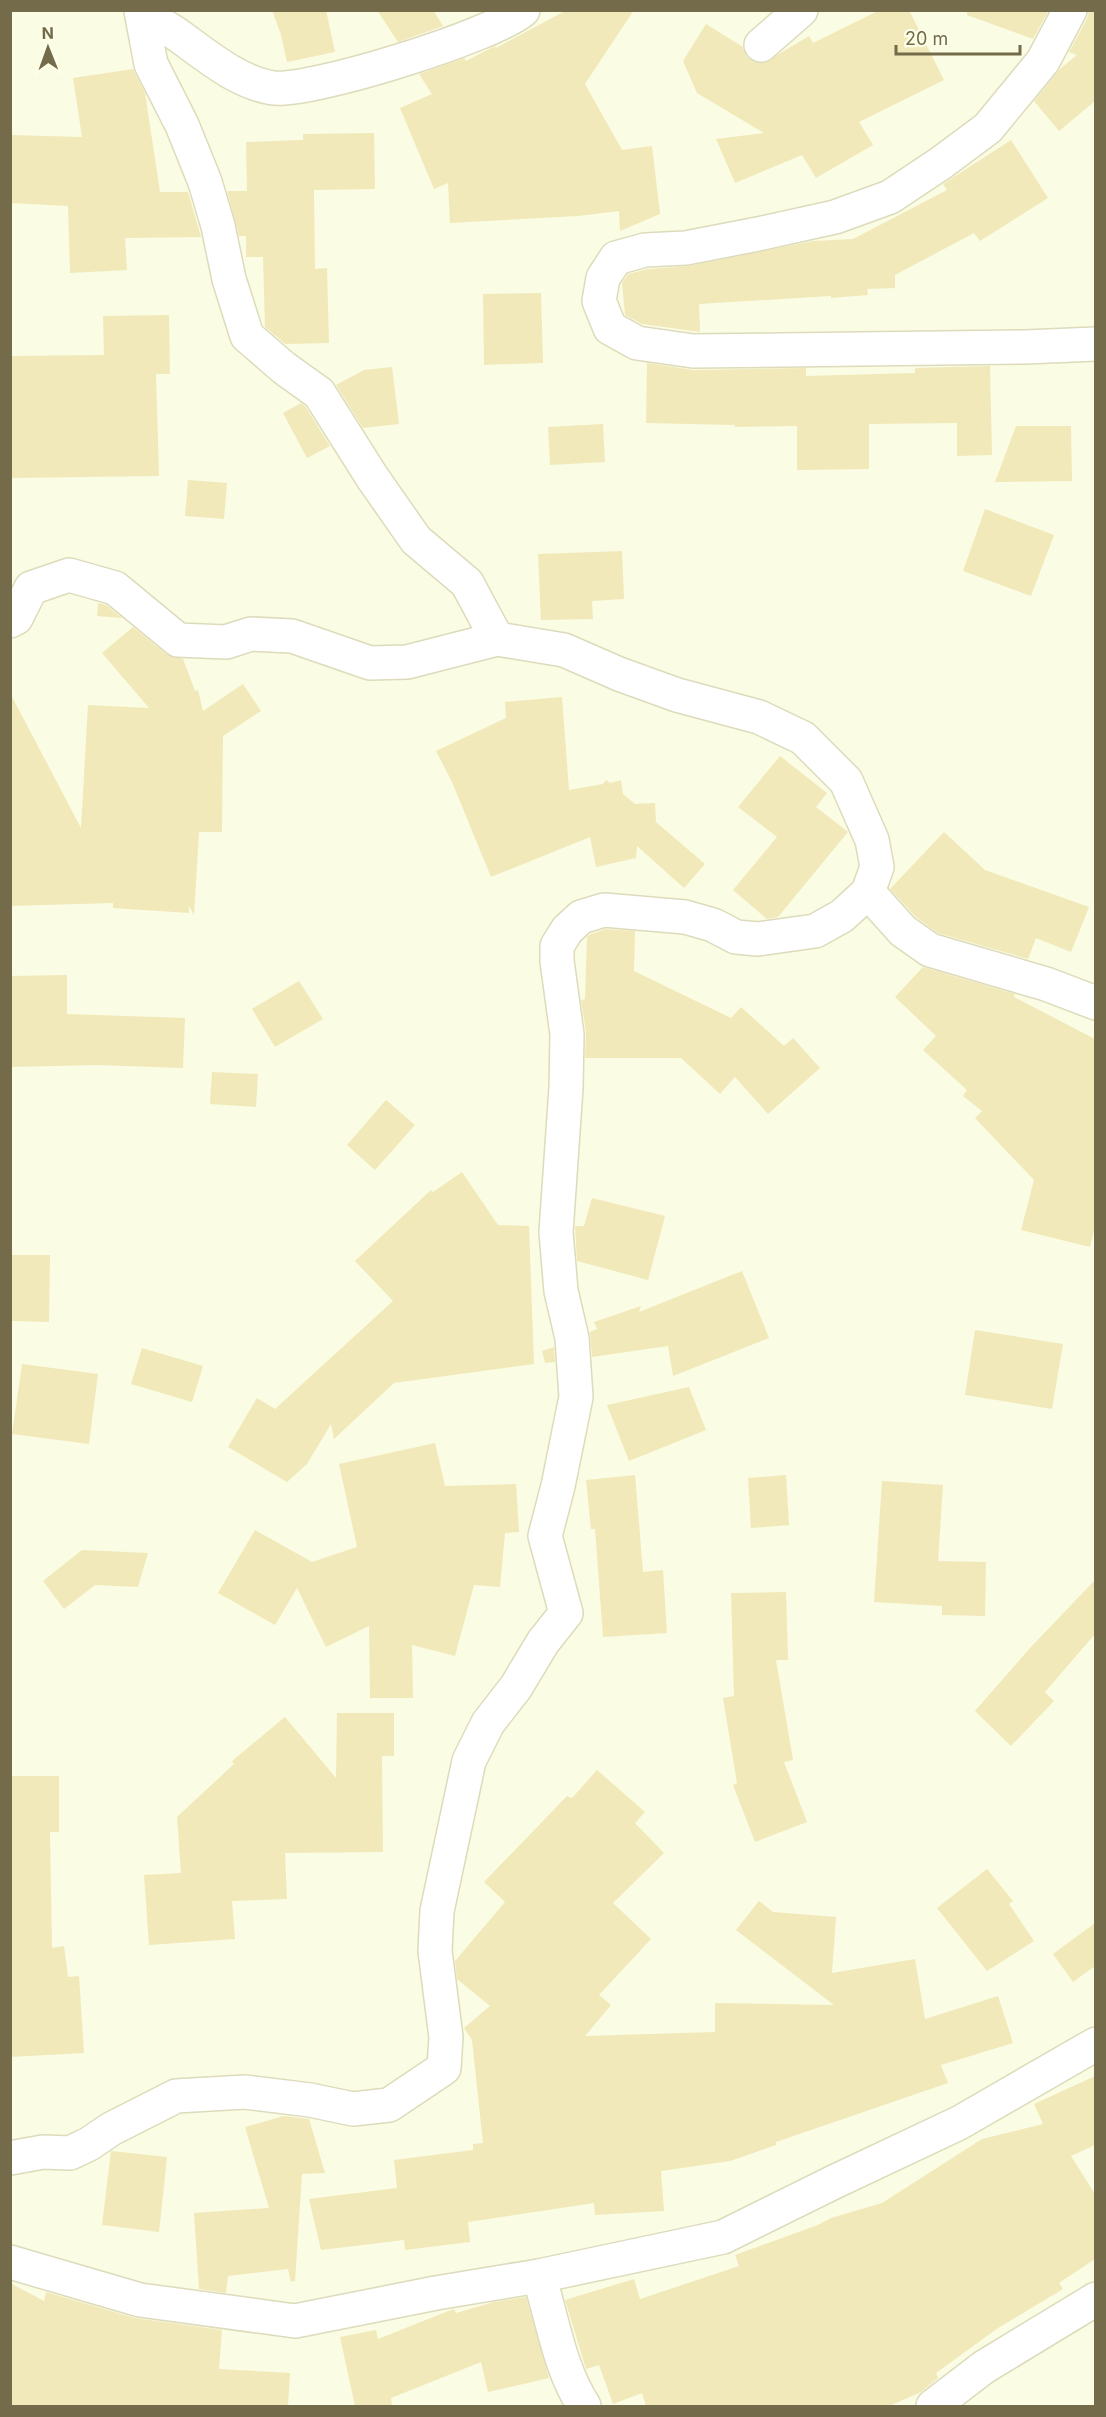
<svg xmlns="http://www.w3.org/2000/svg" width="1106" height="2417" font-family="Inter,sans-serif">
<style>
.building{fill:#f1e9ba}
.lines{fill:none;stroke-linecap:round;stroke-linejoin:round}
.minor-casing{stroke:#dddbbb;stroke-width:36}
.minor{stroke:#fff;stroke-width:33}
</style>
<rect width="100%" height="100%" fill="#fafce3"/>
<!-- building -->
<g class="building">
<polygon points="272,10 326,10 335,52 287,62 281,35"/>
<polygon points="377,10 433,10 443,26 398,42"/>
<polygon points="567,10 634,10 585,84 622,150 652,146 660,214 620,231 619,211 578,216 450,223 448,183 434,189 400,108 432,94 419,74 464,58 466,61 495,46 496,48"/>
<polygon points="880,10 909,10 944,80 859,122 873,145 816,178 802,155 735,183 716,139 764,133 697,93 683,61 706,24 743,47 747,57 754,62 764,63 809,36 813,43"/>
<polygon points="967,10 1049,10 1033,39 967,15"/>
<polygon points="1089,10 1095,10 1095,101 1059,131 1034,101 1060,69 1077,55 1069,52 1087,19"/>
<polygon points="133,69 145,93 160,192 188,192 201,237 125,238 127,270 70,273 68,206 10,203 10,135 82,137 73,78"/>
<polygon points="374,133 375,189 314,190 315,269 327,268 329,343 285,344 265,327 263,257 246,257 246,236 239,236 227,191 247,191 246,142 303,140 303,134"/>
<polygon points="1011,140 1048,198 980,241 974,233 895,275 895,288 867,289 868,295 831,298 831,296 699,304 700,332 642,324 625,315 622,283 628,274 648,269 689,266 813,241 853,239 947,190 943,184"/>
<polygon points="541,293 543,363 484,365 483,294"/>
<polygon points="169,315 170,374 156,374 159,476 10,478 10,356 104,355 103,316"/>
<polygon points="647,363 693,370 806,368 806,376 915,373 915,368 990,366 992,455 957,456 957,423 869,424 869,469 797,470 797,426 735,427 735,425 646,423"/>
<polygon points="392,367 399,424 363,428 336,385 364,370"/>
<polygon points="301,403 305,406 330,446 307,458 283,413"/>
<polygon points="603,424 605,462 550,465 548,427"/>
<polygon points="1016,426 1071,426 1072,481 995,482"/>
<polygon points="188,480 227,483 224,519 185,516"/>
<polygon points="985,509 1054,535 1031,596 963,571"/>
<polygon points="622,551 624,599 592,601 593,619 541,620 538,554"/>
<polygon points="98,603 106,605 122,618 97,616"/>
<polygon points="133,627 166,654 183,659 195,691 198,690 203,711 243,684 261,711 223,736 222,832 199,832 194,915 189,906 189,913 113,908 113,903 10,906 10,693 81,828 88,705 149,708 102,653"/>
<polygon points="562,697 569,790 603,784 606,780 610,783 621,780 623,794 635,804 655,803 656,822 705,864 684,888 637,846 636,858 596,867 590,837 491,877 452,782 436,751 506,718 505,702"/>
<polygon points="780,756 827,793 816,807 848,832 778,917 767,919 733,890 777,837 738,807"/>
<polygon points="944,832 985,870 1089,907 1071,952 1036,938 1028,959 938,933 916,917 890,889"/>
<polygon points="606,929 635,931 634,971 731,1018 741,1007 784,1046 793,1038 820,1068 768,1114 735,1077 720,1094 681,1058 585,1058 586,1032 581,1000 585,999 587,937 591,934"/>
<polygon points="923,967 1015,994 1014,997 1095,1039 1095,1226 1090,1247 1021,1230 1034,1180 975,1118 982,1111 963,1096 967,1090 923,1050 936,1036 895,997"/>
<polygon points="67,975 67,1014 185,1018 183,1068 97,1065 10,1067 10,976"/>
<polygon points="299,981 323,1019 275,1047 252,1009"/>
<polygon points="212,1072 258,1074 256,1107 210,1104"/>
<polygon points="386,1100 415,1125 375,1170 347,1145"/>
<polygon points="462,1172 498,1225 529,1226 534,1364 394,1383 334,1439 331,1424 307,1464 287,1482 228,1447 257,1398 275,1409 393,1301 355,1261 431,1190 433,1192"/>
<polygon points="592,1198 665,1216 648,1280 577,1261 575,1226 584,1226"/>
<polygon points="10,1255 50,1255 49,1322 10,1321"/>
<polygon points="742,1271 769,1338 673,1376 668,1346 592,1357 590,1332 597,1329 594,1322 641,1306 639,1312"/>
<polygon points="975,1330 1063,1344 1052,1409 965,1395"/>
<polygon points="554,1347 555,1362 545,1363 542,1351"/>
<polygon points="142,1348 203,1366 192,1402 131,1384"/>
<polygon points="22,1364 98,1374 89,1444 12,1434"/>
<polygon points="689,1387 706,1430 629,1461 607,1405"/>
<polygon points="435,1443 445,1486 516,1484 519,1532 505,1533 500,1587 474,1585 455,1656 412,1645 413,1698 370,1698 369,1626 326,1647 297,1588 275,1625 218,1593 255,1530 312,1562 357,1547 339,1464"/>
<polygon points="635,1475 643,1572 663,1570 667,1633 603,1637 595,1529 591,1529 586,1480"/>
<polygon points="786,1475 789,1525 751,1528 748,1478"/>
<polygon points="882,1481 943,1485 938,1561 986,1562 985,1616 942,1615 942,1606 874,1602"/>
<polygon points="82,1550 148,1553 138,1587 95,1585 64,1609 43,1581"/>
<polygon points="1095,1580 1095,1634 1045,1692 1054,1701 1011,1746 975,1711 1030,1648"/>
<polygon points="786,1592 788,1660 776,1660 793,1760 784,1762 807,1822 755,1842 733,1785 737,1783 723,1698 734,1696 731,1593"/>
<polygon points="337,1713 394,1713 394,1756 382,1756 383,1852 285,1853 287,1899 232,1901 235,1939 149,1945 144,1875 181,1873 177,1817 234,1764 232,1761 285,1717 336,1778"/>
<polygon points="597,1770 645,1812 635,1823 664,1853 613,1903 651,1939 599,1995 611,2005 585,2036 715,2032 715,2003 834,2005 736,1930 759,1901 773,1912 836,1917 832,1973 915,1959 925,2019 998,1996 1013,2043 941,2065 948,2083 776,2142 776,2145 730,2161 661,2171 664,2211 595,2215 594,2203 468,2222 470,2242 405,2250 404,2240 321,2250 309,2199 397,2188 394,2160 473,2150 473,2144 483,2143 472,2040 464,2028 490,2006 457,1979 455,1961 505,1902 484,1882 567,1796 572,1798"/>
<polygon points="10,1776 59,1776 59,1832 50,1832 52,1948 64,1946 68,1977 79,1976 84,2053 10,2057"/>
<polygon points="987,1869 1013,1901 1009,1904 1034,1941 987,1971 937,1908"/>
<polygon points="1095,1923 1095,1966 1073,1982 1053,1954"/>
<polygon points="1095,2076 1095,2145 1071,2156 1095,2194 1095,2259 1059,2283 1063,2289 998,2328 936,2373 938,2378 921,2392 889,2406 646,2406 642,2393 613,2404 599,2365 586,2369 565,2300 634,2279 640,2299 739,2266 735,2255 818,2225 831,2218 882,2203 982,2139 1043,2124 1034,2104"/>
<polygon points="284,2116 309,2119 325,2173 302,2174 295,2281 291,2282 288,2269 228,2276 226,2293 199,2289 194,2213 269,2208 245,2127"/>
<polygon points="111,2151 167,2157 159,2232 102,2225"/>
<polygon points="10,2283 44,2301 46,2292 135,2318 222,2330 219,2369 290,2373 288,2406 10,2406"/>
<polygon points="526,2297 549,2378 488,2392 481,2362 391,2398 392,2406 355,2406 340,2337 376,2330 378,2339 451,2310 454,2309 456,2313 494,2302"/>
</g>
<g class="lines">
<defs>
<g id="minor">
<path d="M141,10C151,19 163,25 175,33C205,54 236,82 273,88C310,93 495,35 523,10"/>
<polyline points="1070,10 1043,61 988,128 941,163 890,197 835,217 758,234 686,248 645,250 616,258 603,278 599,301 610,328 637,343 693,351 1025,347 1096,344"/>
<polyline points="141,11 151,64 182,125 205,182 218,226 229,279 247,336 284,368 319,393 372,477 416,540 467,583 497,639"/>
<polyline points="761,45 801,10"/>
<polyline points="10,621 16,618 31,588 69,575 115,588 178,640 226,642 251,634 292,636 370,663 407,662 497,639 564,650 619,674 677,695 759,717 803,738 846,781 872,840 877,867 868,892 842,916 815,931 758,939 736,937 713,925 685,917 604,910 581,917 567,930 557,946 557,961 567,1034 566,1088 556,1232 561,1291 572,1338 576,1397 558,1486 545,1536 566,1613 543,1642 516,1687 488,1723 469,1761 437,1911 435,1951 446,2037 444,2068 389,2105 353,2109 310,2100 245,2092 176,2096 111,2129 89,2144 70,2153 43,2152 10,2158"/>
<polyline points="868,892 903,931 930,950 1046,984 1096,1003"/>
<polyline points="10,2262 140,2300 295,2321 436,2293 539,2276 723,2237 834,2182 959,2123 1096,2044"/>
<path d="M539,2276C553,2321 559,2367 584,2406"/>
<polyline points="933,2406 984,2367 1096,2299"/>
</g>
</defs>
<!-- minor casing -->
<use href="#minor" class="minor-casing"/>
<!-- minor -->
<use href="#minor" class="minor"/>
</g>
<!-- border -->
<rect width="1106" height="2417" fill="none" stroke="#736b49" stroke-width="24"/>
<!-- north arrow -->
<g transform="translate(48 48) rotate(359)" stroke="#feffe9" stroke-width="4.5" paint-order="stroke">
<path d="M0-4.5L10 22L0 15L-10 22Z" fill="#736b49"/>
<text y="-9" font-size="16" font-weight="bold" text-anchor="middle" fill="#736b49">N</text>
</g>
<!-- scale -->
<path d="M896 45v9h124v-9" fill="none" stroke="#736b49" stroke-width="3"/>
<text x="905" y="45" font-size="18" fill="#736b49" stroke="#feffe9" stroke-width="4.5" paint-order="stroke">20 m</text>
</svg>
